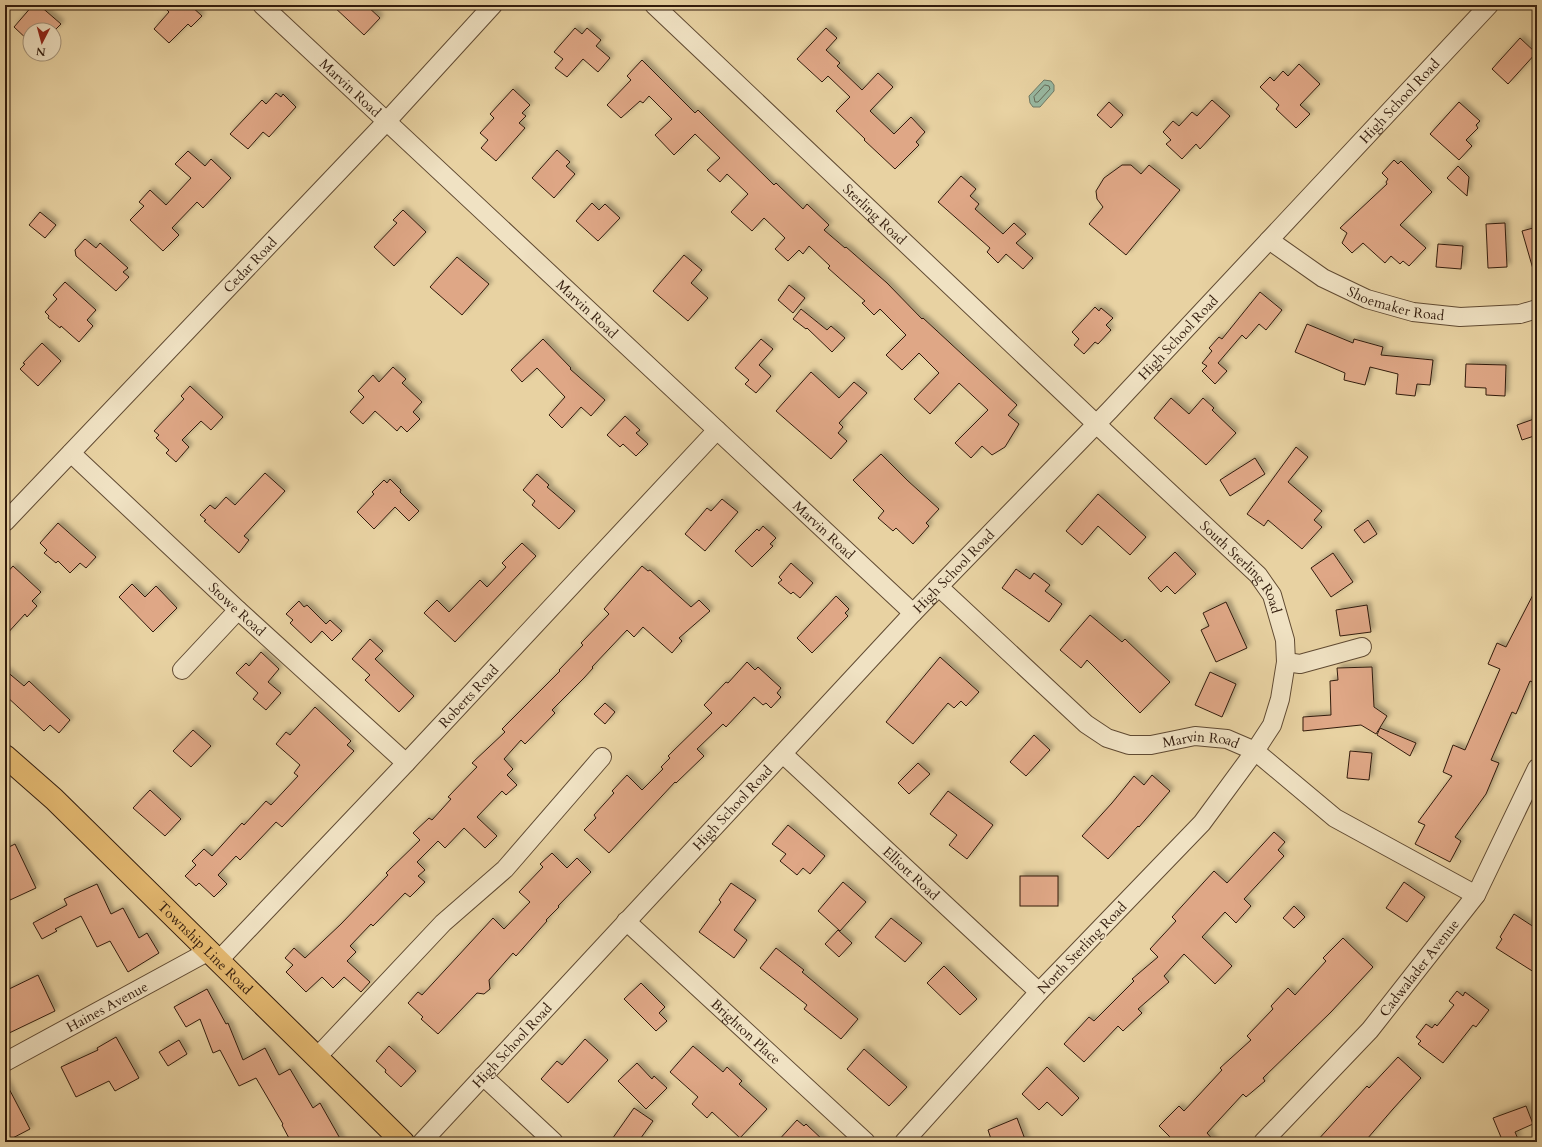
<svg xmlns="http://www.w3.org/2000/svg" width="1542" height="1147" font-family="Cardo,serif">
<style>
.water{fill:#98b8a1;stroke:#6f7a66}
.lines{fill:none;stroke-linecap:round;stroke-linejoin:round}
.shore{stroke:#656a57;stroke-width:1}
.building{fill:#dfa786;stroke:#321c0d;filter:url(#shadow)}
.minor-casing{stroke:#604a32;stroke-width:20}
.major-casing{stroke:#321c0d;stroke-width:24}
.minor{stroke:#f0e2c3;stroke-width:18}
.major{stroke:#e4b971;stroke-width:22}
.labels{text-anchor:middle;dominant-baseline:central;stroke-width:3;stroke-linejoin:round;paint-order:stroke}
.street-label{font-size:14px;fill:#321c0d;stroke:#f0e2c3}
</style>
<defs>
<filter id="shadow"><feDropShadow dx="3.5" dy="-3.5" stdDeviation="2" flood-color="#0004"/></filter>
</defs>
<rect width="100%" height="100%" fill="#e8d2a2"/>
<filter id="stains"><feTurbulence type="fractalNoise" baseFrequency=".005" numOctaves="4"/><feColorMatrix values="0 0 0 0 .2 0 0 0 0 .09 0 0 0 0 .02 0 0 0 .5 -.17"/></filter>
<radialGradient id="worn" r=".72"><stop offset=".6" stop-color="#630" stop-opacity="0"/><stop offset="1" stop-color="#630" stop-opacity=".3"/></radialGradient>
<!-- water -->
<polygon class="water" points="1044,80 1051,81 1054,85 1054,91 1040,107 1033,107 1030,103 1029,96"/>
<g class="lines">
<!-- shore -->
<polygon class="shore" points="1045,85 1049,86 1050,89 1038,102 1035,102 1034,97"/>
</g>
<!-- building -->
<g class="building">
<polygon points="33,5 39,5 61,24 54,31 54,30 30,30 30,42 14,27"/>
<polygon points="162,5 190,5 202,16 191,27 188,24 169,43 154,29 169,12"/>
<polygon points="332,5 366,5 380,18 364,35"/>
<polygon points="575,28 582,34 587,28 601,40 596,46 610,58 598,72 583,59 567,77 555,68 563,59 554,52"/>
<polygon points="826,28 837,38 826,50 840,63 837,66 862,90 878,73 893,87 870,111 894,134 911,117 925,132 916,142 919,145 895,169 864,140 865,139 836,111 850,97 828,76 822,82 797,59"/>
<polygon points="1520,38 1536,53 1508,84 1492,69"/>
<polygon points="642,60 695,113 698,110 774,185 776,183 803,209 807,204 829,225 824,230 845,248 846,247 887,283 922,319 923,318 1017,405 1008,415 1019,424 1005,447 992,455 982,446 971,458 955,443 988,410 959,383 930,414 914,399 939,373 919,353 902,370 886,355 906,335 880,309 874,315 862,303 865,301 828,268 830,266 809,246 803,254 799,250 788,261 775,249 785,238 764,218 752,231 731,212 748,194 727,174 720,182 707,170 720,158 695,134 674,155 655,135 672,119 649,96 643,103 640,101 621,118 607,105 631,80 627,76"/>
<polygon points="1299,64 1320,84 1300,105 1310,114 1296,128 1276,109 1279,105 1260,87 1270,77 1274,81 1283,71 1288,76"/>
<polygon points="513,89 530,105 522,113 526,116 519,123 525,128 496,161 481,148 488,140 480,133 494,118 490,114"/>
<polygon points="276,93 281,97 283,94 296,107 269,137 263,132 248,149 230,134 262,100 266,104"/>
<polygon points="1212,100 1230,116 1200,149 1196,144 1182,159 1166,144 1171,140 1163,132 1173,121 1179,126 1192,112 1197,116"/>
<polygon points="1109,102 1123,115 1111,128 1097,115"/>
<polygon points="1459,102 1480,121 1476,125 1478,128 1466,140 1472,146 1459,160 1430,134"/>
<polygon points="557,150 570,162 566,166 575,174 554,198 532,178"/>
<polygon points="188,151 205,166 211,159 231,178 203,208 197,202 172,228 179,235 163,251 130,220 144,206 139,202 150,190 166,205 191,178 175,164"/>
<polygon points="1394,160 1398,164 1401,161 1432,192 1400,225 1426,248 1409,266 1403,261 1400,264 1391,256 1385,263 1363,243 1352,253 1342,243 1347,233 1340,228 1387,184 1386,182 1388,179 1382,173"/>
<polygon points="1122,165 1131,165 1141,174 1149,165 1180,190 1126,255 1089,224 1103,207 1097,199 1096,191 1104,178"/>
<polygon points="1458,166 1469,177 1467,196 1447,178"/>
<polygon points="961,176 976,189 970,196 979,204 975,209 1003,234 1014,223 1026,234 1016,243 1033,258 1023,269 1006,254 998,263 987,252 990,248 938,202"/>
<polygon points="592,203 599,210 605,204 620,218 598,241 576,221"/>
<polygon points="403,210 426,232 394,266 374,247 397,223 393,220"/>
<polygon points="40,212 56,225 45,238 29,225"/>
<polygon points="1505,223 1507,267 1488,268 1486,224"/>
<polygon points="1537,227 1537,269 1533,269 1522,231"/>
<polygon points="85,239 96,248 100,243 128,268 123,272 129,277 116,291 76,256 75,250"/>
<polygon points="1438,244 1463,246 1461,269 1436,267"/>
<polygon points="684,255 702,270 691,283 708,298 688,321 653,291"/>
<polygon points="457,257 489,284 462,315 430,287"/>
<polygon points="65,282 96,310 87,320 93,326 79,342 61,326 60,328 48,318 49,316 45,312 57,299 53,295"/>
<polygon points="789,285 805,298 793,313 778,300"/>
<polygon points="1260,292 1282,310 1266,330 1259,324 1246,339 1242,335 1218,363 1227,371 1215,384 1202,371 1207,366 1202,363 1212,351 1209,348 1219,337 1222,339"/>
<polygon points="1095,307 1099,311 1101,308 1113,318 1106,325 1111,330 1098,344 1095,342 1084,354 1074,345 1079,339 1072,332"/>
<polygon points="801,309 827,330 831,326 845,338 832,352 807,328 806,329 793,319"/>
<polygon points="1307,324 1353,343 1354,339 1383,347 1381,355 1433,360 1430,385 1417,384 1415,396 1396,394 1398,374 1370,367 1365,385 1344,380 1345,373 1295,352"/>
<polygon points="543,339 571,368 570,369 605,400 591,416 581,407 562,428 549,415 565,397 537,368 522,382 511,370"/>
<polygon points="761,339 773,349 759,365 771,376 756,393 745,384 749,380 735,368"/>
<polygon points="42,343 61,361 38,386 20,369 25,364 23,363"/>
<polygon points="1466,364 1506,365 1505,396 1486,395 1486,388 1465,387"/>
<polygon points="393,367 406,379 402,383 422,402 413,412 420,419 407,432 401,426 397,431 375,411 363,424 350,412 364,397 358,391 373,375 379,382"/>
<polygon points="811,372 839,398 854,382 867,393 839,423 843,427 838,433 847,441 831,459 776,411"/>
<polygon points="190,386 223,417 211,430 201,421 182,440 189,447 176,462 166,453 169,450 156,438 159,435 154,431 184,399 181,396"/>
<polygon points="1171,398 1189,414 1203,398 1214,408 1212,410 1236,433 1206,465 1154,418"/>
<polygon points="625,416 640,430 636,433 648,444 636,456 623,444 620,447 607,435"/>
<polygon points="1534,419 1537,428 1537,435 1522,440 1517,425"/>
<polygon points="1296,447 1308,457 1288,482 1322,511 1314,520 1322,527 1302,549 1268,520 1264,526 1247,514"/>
<polygon points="881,454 908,481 939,509 926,523 929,526 913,544 896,528 893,531 878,518 884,511 853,480"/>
<polygon points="1255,458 1265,474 1230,496 1220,480"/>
<polygon points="265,473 285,491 244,536 249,540 239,553 204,521 206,520 200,515 210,505 215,509 226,497 235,505"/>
<polygon points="537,474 549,485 547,487 575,511 559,529 532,505 535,501 523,490"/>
<polygon points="390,479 401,490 400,492 419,511 409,521 395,507 374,529 357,512 374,494 372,492 384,480 387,483"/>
<polygon points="1098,494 1146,537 1130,555 1098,526 1082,545 1066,531"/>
<polygon points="722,499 738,512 705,551 685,534 707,508 711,511"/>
<polygon points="1368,520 1377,534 1364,543 1354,530"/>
<polygon points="58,523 96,557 86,568 80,563 70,573 58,561 56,563 44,553 47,550 40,543"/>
<polygon points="763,526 776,538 770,544 773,546 752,567 735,551 757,529 759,531"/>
<polygon points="522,543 536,556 455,642 424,613 437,600 449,612 480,580 487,587 506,567 502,563"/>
<polygon points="1175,552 1196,574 1175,594 1167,586 1161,592 1148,578"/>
<polygon points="1333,553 1353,582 1331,597 1311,568"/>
<polygon points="791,563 813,583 800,598 793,592 791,594 778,583 782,580 779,577"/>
<polygon points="13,566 41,592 32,601 37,606 27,617 25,614 5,636 5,575"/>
<polygon points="642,566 648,571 650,570 691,607 699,600 710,611 679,638 682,641 672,653 643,627 634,637 627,630 592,667 593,668 584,678 552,710 555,713 525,744 521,740 504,759 513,769 507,775 517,785 506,795 502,791 477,817 497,836 485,848 464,828 445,848 438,841 417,862 425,870 418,876 425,882 410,897 405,893 373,926 371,924 350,946 356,952 347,961 370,982 361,992 344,977 333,988 322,977 306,992 286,972 293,965 285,958 294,948 305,958 341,924 388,875 386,873 420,840 413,833 429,818 432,820 451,799 448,797 477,767 472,763 505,732 502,729 560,671 559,670 583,645 581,643 609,614 604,609"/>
<polygon points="1016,569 1030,579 1034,573 1050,585 1045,591 1062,604 1049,622 1002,588"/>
<polygon points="132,584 145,597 156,586 177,608 153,632 119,597"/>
<polygon points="1537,587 1537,684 1530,681 1516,714 1512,712 1491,760 1499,763 1486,794 1455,837 1461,841 1450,862 1415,844 1425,825 1418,822 1452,776 1443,772 1453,745 1465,750 1500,669 1488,664 1497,643 1506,647"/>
<polygon points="836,596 849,609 845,613 848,616 812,653 797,638"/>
<polygon points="299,601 304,607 307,605 326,624 330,620 342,631 332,641 322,631 311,643 290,623 293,620 286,614"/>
<polygon points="1226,602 1247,648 1216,662 1201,630 1209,626 1203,613"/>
<polygon points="1367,605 1371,632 1340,636 1336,610"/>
<polygon points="1090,615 1122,642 1125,639 1170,682 1140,713 1087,660 1081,668 1060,650"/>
<polygon points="370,639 383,651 375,659 414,696 399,712 365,680 370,675 352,659"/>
<polygon points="261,652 279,669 268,682 281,693 266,710 253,699 258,693 236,673 246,663 249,666"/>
<polygon points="940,657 979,692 966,706 961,701 954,708 948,703 913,744 886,722"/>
<polygon points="747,662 755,670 758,667 781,688 777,693 781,697 771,708 766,703 763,705 754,697 726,727 723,724 697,749 704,756 676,783 675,782 609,853 584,830 596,818 594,815 614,793 612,791 627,775 642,790 663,769 661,767 670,758 668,756 712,713 704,705 726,682 728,683"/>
<polygon points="1372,667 1374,707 1387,716 1376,734 1361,725 1303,731 1303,717 1331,715 1330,681 1338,680 1337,668"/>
<polygon points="5,670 24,686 29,681 70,720 59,733 50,725 44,731 5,695"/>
<polygon points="1210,672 1236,684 1222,717 1195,705"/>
<polygon points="605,703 615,712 605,724 594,714"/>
<polygon points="315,707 351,741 347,745 354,751 282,827 276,822 240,860 236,856 218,875 227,884 214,897 199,883 196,886 185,876 196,865 192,861 204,849 212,856 242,823 244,825 266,801 271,805 298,776 294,773 300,765 276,744 286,732 290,735"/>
<polygon points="1380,728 1416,743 1410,756 1377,735"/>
<polygon points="193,730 211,746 191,767 173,751"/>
<polygon points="1034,735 1050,750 1026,776 1010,762"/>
<polygon points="1350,751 1372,753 1369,780 1347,778"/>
<polygon points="918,763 930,774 909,794 898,783"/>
<polygon points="1152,775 1170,791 1139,827 1138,826 1108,859 1082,836 1112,803 1134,776 1144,785"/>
<polygon points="150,790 181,819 165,836 133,808"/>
<polygon points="948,791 993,825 967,859 949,845 957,835 930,814"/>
<polygon points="788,825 825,856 810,874 803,868 797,875 780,861 786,854 772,844"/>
<polygon points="1274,832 1285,842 1278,850 1284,856 1244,899 1251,906 1236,923 1225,912 1202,937 1232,966 1215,984 1184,954 1164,976 1169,982 1138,1009 1142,1013 1123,1031 1118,1026 1084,1062 1064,1044 1089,1017 1094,1021 1134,981 1132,979 1158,957 1150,949 1176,921 1172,917 1214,871 1227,883"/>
<polygon points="15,844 36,888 10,900 5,888 5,849"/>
<polygon points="552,853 567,868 577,858 591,872 558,906 559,907 546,920 547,921 516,956 513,953 489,980 490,989 484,994 477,993 438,1034 421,1019 423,1017 408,1003 418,992 422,995 493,918 504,929 530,902 519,892 543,867 540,864"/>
<rect x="1020" y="876" width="38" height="30"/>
<polygon points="843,882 866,902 840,931 818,911"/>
<polygon points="1404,882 1425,897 1407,922 1386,908"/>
<polygon points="731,883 756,900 734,930 747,940 734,958 699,932 721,902 719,900"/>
<polygon points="97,884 111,914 123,908 139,938 147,933 159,953 128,972 110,941 97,947 81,916 55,929 57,931 42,939 33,923 67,905 64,899"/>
<polygon points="1294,906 1305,917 1294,928 1283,918"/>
<polygon points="1514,914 1537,929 1537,974 1496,948 1502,939 1500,937"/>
<polygon points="891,918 922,943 905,962 875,937"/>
<polygon points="838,930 852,943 839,957 825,944"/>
<polygon points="1343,938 1373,967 1331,1012 1263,1078 1265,1081 1246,1097 1243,1094 1207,1133 1215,1142 1175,1142 1159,1126 1179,1106 1184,1111 1222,1070 1220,1068 1251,1040 1247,1036 1273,1009 1271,1006 1288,988 1295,995 1326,961 1323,958"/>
<polygon points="776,948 804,970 802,972 858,1019 841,1039 804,1009 807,1005 760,968"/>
<polygon points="944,966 977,999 960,1015 927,983"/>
<polygon points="38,975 55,1011 5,1035 5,991"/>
<polygon points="641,983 665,1007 659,1013 667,1021 656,1031 624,999"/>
<polygon points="207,989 226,1024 228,1023 243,1060 265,1048 279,1075 290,1069 313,1108 320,1103 342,1142 291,1142 282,1125 283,1124 256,1078 239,1086 220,1050 213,1053 200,1019 186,1027 174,1007"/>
<polygon points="1457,991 1463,996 1465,992 1489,1010 1476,1027 1473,1025 1443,1063 1418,1044 1421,1041 1416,1037 1426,1024 1432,1028 1435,1024 1437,1026 1454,1005 1449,1001"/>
<polygon points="116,1037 139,1078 115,1091 109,1081 76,1097 61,1067 98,1050 97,1048"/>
<polygon points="585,1039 608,1060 568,1103 541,1079 557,1061 562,1065"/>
<polygon points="179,1040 187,1054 168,1066 159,1052"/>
<polygon points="389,1046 416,1071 401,1087 385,1072 386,1070 376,1061"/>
<polygon points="693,1046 723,1072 727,1067 742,1081 739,1084 767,1109 740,1138 712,1112 707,1118 692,1104 698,1097 670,1072"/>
<polygon points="864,1049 907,1087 889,1106 847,1069"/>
<polygon points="1398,1057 1421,1078 1393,1109 1367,1139 1364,1142 1316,1142 1367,1086 1369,1088"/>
<polygon points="637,1063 652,1079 654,1076 667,1088 646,1109 618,1081"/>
<polygon points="1047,1067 1079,1098 1062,1116 1047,1102 1039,1110 1022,1094"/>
<polygon points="5,1081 30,1129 5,1142"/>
<polygon points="1526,1106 1533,1124 1515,1132 1518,1139 1510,1142 1503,1142 1493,1118"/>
<polygon points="634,1108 653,1121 638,1142 610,1142"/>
<polygon points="1017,1118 1026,1142 992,1142 988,1130"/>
<polygon points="797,1120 804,1126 806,1124 825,1142 777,1142"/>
</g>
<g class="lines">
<defs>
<g id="minor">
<path id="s1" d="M262,5L913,613"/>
<path id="s2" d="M654,5L1109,436L1258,575L1272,595L1285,640L1286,662L1280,699L1272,725L1255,751L1202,823L1039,992L904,1142"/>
<path id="s3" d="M1269,240L1323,278L1367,299L1413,312L1460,317L1520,314L1537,309"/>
<path id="s4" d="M71,453L238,610L406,763"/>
<path id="s5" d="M5,522L386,122L493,5"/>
<path id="s6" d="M939,587L1086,724L1107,738L1129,745H1151L1195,736L1227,739L1255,751L1335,818L1476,895"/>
<polyline points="1286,662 1300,664 1362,647"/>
<polyline points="182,670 238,610"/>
<path id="s7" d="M783,754L1039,992"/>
<path id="s8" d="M626,921L866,1142"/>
<path id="s9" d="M219,960L406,763L717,430"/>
<polyline points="317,1057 443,923 505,869 602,757"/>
<path id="s10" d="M5,1062L209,951"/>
<polyline points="483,1076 554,1142"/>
<path id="s11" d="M422,1142L913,613L1110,410L1489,5"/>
<path id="s12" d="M1263,1142L1370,1030L1476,895L1537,768"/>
</g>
<g id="major">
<path id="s13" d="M5,756L54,799L403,1142"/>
</g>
</defs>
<!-- minor casing -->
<use href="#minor" class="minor-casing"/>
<!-- major casing -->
<use href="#major" class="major-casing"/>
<!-- minor -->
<use href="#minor" class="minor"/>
<!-- major -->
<use href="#major" class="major"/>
</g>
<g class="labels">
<!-- street labels -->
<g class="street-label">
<text stroke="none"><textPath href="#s1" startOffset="121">Marvin Road</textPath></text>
<text stroke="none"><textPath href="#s11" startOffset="1428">High School Road</textPath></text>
<text stroke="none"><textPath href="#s2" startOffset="304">Sterling Road</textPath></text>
<text stroke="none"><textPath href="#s5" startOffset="355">Cedar Road</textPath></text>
<text stroke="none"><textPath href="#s3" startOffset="144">Shoemaker Road</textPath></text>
<text stroke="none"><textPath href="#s1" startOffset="445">Marvin Road</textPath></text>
<text stroke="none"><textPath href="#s11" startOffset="1104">High School Road</textPath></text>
<text stroke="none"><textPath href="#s1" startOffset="769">Marvin Road</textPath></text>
<text stroke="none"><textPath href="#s2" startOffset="814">South Sterling Road</textPath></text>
<text stroke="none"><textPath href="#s11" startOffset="780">High School Road</textPath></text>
<text stroke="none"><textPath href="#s4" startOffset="228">Stowe Road</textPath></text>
<text stroke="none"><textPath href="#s9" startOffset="363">Roberts Road</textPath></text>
<text stroke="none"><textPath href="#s6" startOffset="322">Marvin Road</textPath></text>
<text stroke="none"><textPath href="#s11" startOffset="456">High School Road</textPath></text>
<text stroke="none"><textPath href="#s7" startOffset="175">Elliott Road</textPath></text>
<text stroke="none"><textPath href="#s13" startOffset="277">Township Line Road</textPath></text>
<text transform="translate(1082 948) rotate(-46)">North Sterling Road</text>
<text stroke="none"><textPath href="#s12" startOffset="234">Cadwalader Avenue</textPath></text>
<text stroke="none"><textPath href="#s10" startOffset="116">Haines Avenue</textPath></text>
<text stroke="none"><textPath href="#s8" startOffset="163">Brighton Place</textPath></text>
<text stroke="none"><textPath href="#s11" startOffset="132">High School Road</textPath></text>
</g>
</g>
<!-- margin -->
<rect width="1542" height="1147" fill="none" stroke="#e8d2a2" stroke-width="20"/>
<rect x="6" y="6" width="1530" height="1135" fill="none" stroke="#321c0d" stroke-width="2"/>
<rect x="10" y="10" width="1522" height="1127" fill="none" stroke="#321c0d"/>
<!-- north arrow -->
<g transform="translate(42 42) rotate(186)"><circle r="19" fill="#f0e2c3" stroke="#a4937a"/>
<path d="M0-3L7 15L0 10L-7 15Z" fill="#8f2418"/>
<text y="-6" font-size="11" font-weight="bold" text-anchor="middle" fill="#321c0d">N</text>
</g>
<rect width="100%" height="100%" filter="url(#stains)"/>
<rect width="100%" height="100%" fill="url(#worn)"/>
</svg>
